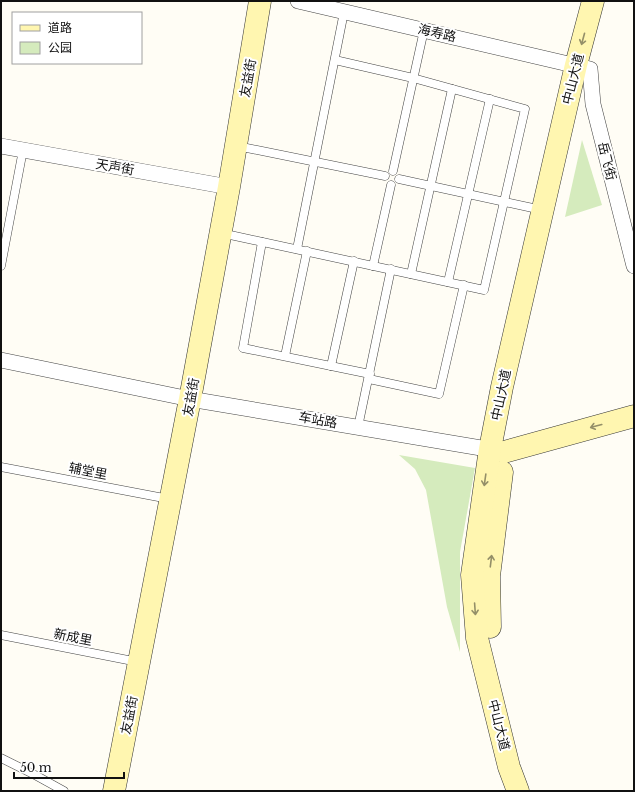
<svg xmlns="http://www.w3.org/2000/svg" width="635" height="792" font-family="'Libre Baskerville','Noto Sans SC',serif">
<style>
.green{fill:#d5ebbd}
.lines{fill:none;stroke-linecap:round;stroke-linejoin:round}
.lane-casing{stroke:#444;stroke-width:9}
.street-casing{stroke:#444;stroke-width:16}
.secondary-casing{stroke:#333;stroke-width:23}
.lane{stroke:#fff;stroke-width:8}
.street{stroke:#fff;stroke-width:15}
.secondary{stroke:#fff6b0;stroke-width:22}
.oneway{stroke:#948f68}
.labels{text-anchor:middle;dominant-baseline:central;stroke-width:4;stroke-linejoin:round;paint-order:stroke}
.street-label{font-size:13px;fill:#111;stroke:#fff}
</style>
<rect width="100%" height="100%" fill="#fffdf5"/>
<!-- green -->
<g class="green">
<polygon points="582,140 602,205 565,217"/>
<polygon points="399,455 475,468 460,552 460,652 447,607 426,490 415,469"/>
</g>
<g class="lines">
<defs>
<g id="lane">
<polyline points="237,146 385,176"/>
<polyline points="393,171 424,30"/>
<polyline points="399,179 542,210"/>
<polyline points="221,233 484,290 525,109 413,78 335,60"/>
<polyline points="262,242 243,348 370,374"/>
<polyline points="297,249 344,12"/>
<polyline points="1,266 23,150"/>
<polyline points="373,266 391,185"/>
<polyline points="411,274 452,89"/>
<polyline points="448,282 490,99"/>
<polyline points="285,356 307,251"/>
<polyline points="331,366 354,261"/>
<polyline points="369,379 439,394 464,285"/>
<polyline points="358,427 391,269"/>
<polyline points="1,467 169,499"/>
<polyline points="1,635 138,662"/>
<polyline points="1,758 35,775 64,791"/>
</g>
<g id="street">
<polyline points="298,1 590,69 593,104 634,266"/>
<polyline points="1,146 229,187"/>
<polyline points="1,360 190,399 499,451"/>
</g>
<g id="secondary">
<polyline points="504,452 634,416"/>
<polyline points="490,627 489,576 502,472"/>
<polyline points="114,791 190,399 229,187 260,1"/>
<polyline points="518,791 509,767 477,638 472,575 490,449 502,387 576,65 593,1"/>
</g>
</defs>
<!-- lane casing -->
<use href="#lane" class="lane-casing"/>
<!-- street casing -->
<use href="#street" class="street-casing"/>
<!-- secondary casing -->
<use href="#secondary" class="secondary-casing"/>
<!-- lane -->
<use href="#lane" class="lane"/>
<!-- street -->
<use href="#street" class="street"/>
<!-- secondary -->
<use href="#secondary" class="secondary"/>
</g>
<!-- one-way arrows -->
<defs><path id="oneway-shaft" d="M-6 0H5M1.5-3L5.5 0L1.5 3" fill="none" stroke-width="1.6" stroke-linecap="round" stroke-linejoin="round"/></defs>
<g class="oneway">
<use href="#oneway-shaft" transform="translate(583 39) rotate(105)"/>
<use href="#oneway-shaft" transform="translate(596 426) rotate(165)"/>
<use href="#oneway-shaft" transform="translate(485 480) rotate(98)"/>
<use href="#oneway-shaft" transform="translate(491 561) rotate(-83)"/>
<use href="#oneway-shaft" transform="translate(475 609) rotate(86)"/>
</g>
<g class="labels">
<!-- street labels -->
<g class="street-label">
<text transform="translate(437 33) rotate(13)">海寿路</text>
<text transform="translate(248 78) rotate(-80)">友益街</text>
<text transform="translate(573 79) rotate(-76)">中山大道</text>
<text transform="translate(607 161) rotate(76)">岳飞街</text>
<text transform="translate(115 167) rotate(10)">天声街</text>
<text transform="translate(501 395) rotate(-78)">中山大道</text>
<text transform="translate(191 397) rotate(-80)">友益街</text>
<text transform="translate(318 420) rotate(10)">车站路</text>
<text transform="translate(88 471) rotate(11)">辅堂里</text>
<text transform="translate(73 637) rotate(11)">新成里</text>
<text transform="translate(129 715) rotate(-79)">友益街</text>
<text transform="translate(499 725) rotate(76)">中山大道</text>
</g>
</g>
<!-- border -->
<rect width="635" height="792" fill="none" stroke="#111111" stroke-width="4"/>
<!-- legend -->
<rect x="12" y="12" width="130" height="52" fill="#ffffff" stroke="#a0a0a0"/>
<rect x="20" y="25" width="20" height="6" fill="#fff6b0" stroke="#a0a0a0"/>
<text x="48" y="32" font-size="12" fill="#111111">道路</text>
<rect x="20" y="42" width="20" height="12" fill="#d5ebbd" stroke="#a0a0a0"/>
<text x="48" y="52" font-size="12" fill="#111111">公园</text>
<!-- scale -->
<path d="M14 772v6h110v-6" fill="none" stroke="#111111" stroke-width="2"/>
<text x="20" y="772" font-size="12" fill="#111111" stroke="#ffffff" stroke-width="3" paint-order="stroke">50 m</text>
</svg>
